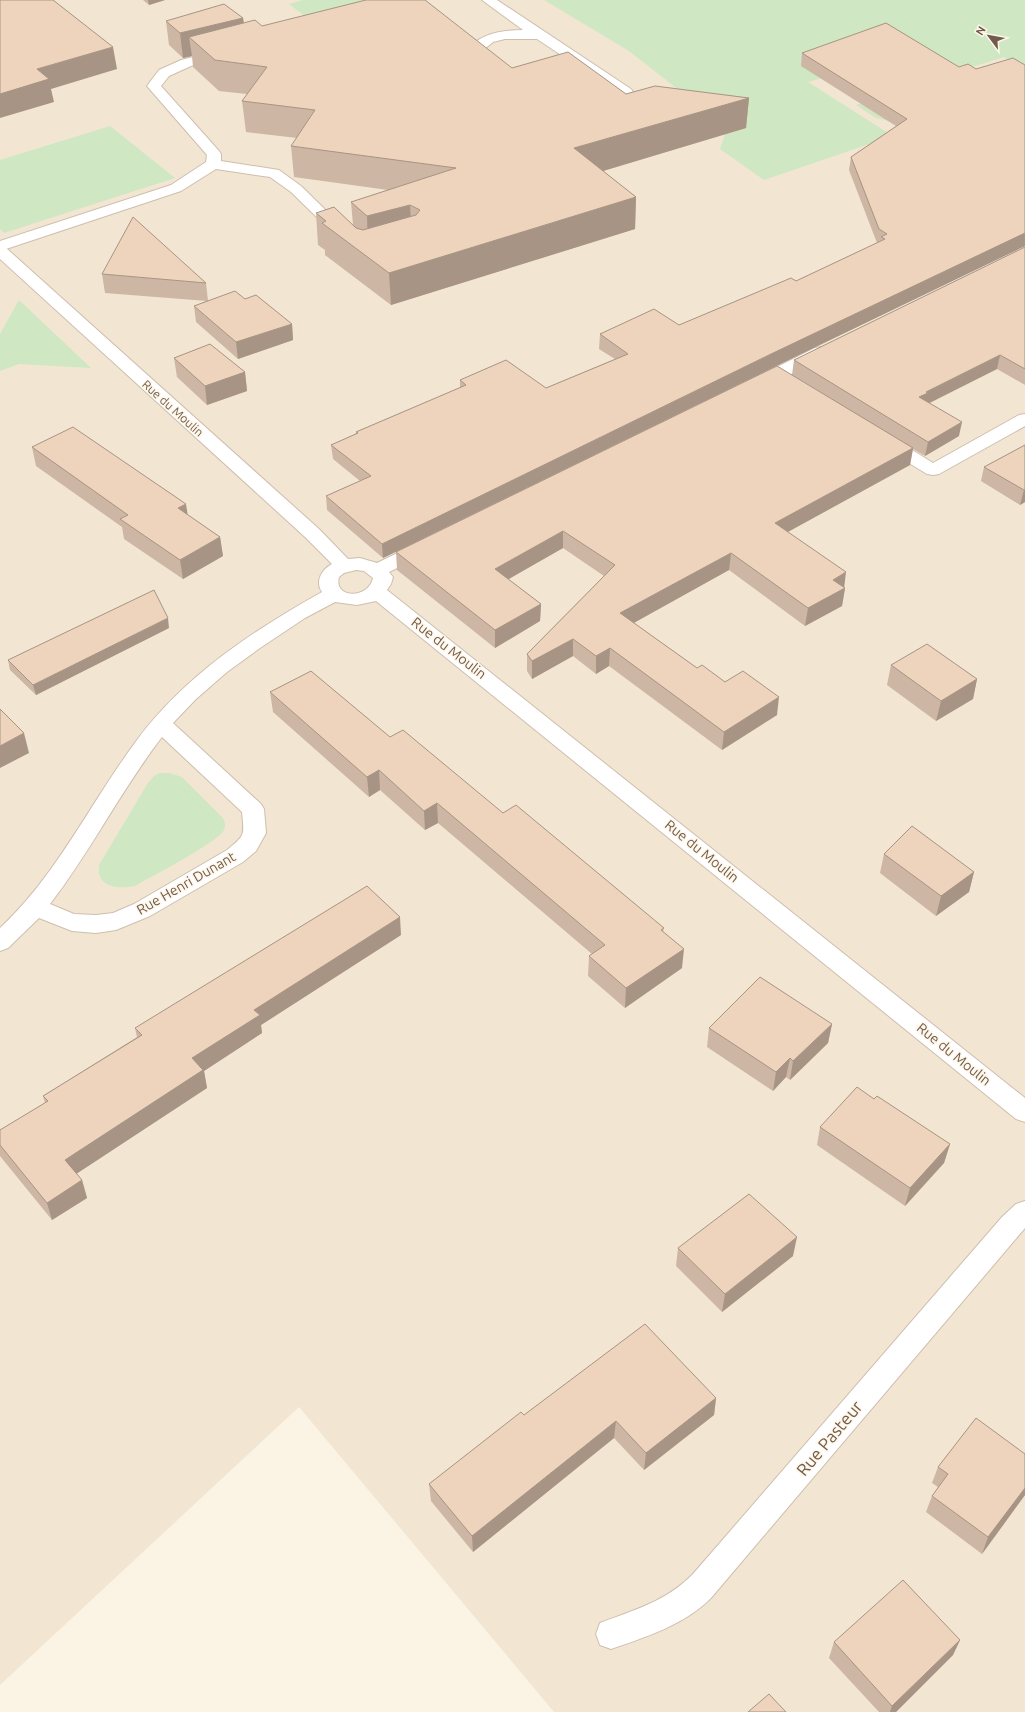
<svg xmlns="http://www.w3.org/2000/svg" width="1025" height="1712" font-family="Ubuntu,sans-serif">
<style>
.residential{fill:#f2e6d3}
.green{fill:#cfe7c3}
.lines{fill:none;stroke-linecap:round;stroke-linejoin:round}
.lane-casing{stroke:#cebeae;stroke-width:2}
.street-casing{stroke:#cebeae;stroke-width:2}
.lane{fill:#fff;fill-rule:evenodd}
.street{fill:#fff;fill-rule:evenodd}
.wall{fill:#cdb6a3}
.shaded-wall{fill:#a79484}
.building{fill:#eed4bd;stroke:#a79484}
.labels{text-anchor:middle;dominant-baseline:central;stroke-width:3;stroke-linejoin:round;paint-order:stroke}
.far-street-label{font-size:12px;fill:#715b4b;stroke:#fef7ea}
.street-label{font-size:14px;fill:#715b4b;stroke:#fef7ea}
.near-street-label{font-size:17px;fill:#715b4b;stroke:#fef7ea}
</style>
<rect width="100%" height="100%" fill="#fbf3e4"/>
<!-- residential -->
<polygon class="residential" points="0,0 1025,0 1025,1712 554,1712 299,1407 0,1685"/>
<!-- green -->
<g class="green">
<polygon points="303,0 387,0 313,22 289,4"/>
<polygon points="544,0 1025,0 1025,69 1004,57 924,82 911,126 876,118 856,105 898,92 858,68 808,82 893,136 764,180 720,149 727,128 629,51"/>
<polygon points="110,126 175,178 4,233 0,229 0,160"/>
<polygon points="19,300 91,368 19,364 0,371 0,334"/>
<path d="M160,773H169L182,777L223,818C225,822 226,826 224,830C220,841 149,878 135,886C118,889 96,888 99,865L148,783L154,776Z"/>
</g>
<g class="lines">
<defs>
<g id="lane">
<path d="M482,0H497L631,89L633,92L631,95L626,96L621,95L537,39H505L493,42L482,51L486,57L496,66L494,69C481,72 474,60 468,50C480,33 504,30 523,30Z"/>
<polygon points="221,50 226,51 228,54 226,57 191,66 169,76 161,86 219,151 221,154 221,161 279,170 301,186 345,229 348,232 345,235 340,237 335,235 291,192 270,177 216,169 181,191 0,251 0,241 171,185 206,162 207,155 147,86 159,70 181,60"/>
<polygon points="1025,414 1025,426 939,474 933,475 927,474 879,445 876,441 879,437 885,436 891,437 933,463 1019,415"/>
</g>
<g id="street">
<path d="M0,246L6,248L319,529L348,559L360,558L377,563L416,544L423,542L430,544L432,548L430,552L389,572L393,577L391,584L387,590L1025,1098V1122L1016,1119L376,601L357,605L335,602L305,618L260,648L227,672L196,699L173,723L261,804L264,809L266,833L256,851L243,862L150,916L116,930L96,933L72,931L39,918L8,948L0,951V928C58,874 90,803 137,740C185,676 252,631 322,592C315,582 321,570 332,564L305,537L0,259ZM356,570L364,571L373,578C369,599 333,599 339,577L344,573ZM162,737L242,812C244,835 246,835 227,850L134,904L113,913L96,915L74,914L50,904C91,851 121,790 162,737Z"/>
<polygon points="821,347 827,348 829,352 827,356 763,388 757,389 751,388 748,384 751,380 815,348"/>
<path d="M1025,1201V1228L711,1598C684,1625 646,1637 611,1649L600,1645L596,1634L600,1623C634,1610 667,1601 693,1574L1002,1217L1016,1204Z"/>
</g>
</defs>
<!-- lane casing -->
<use href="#lane" class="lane-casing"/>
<!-- street casing -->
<use href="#street" class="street-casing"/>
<!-- lane -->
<use href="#lane" class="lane"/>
<!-- street -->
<use href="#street" class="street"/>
</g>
<!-- wall -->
<g class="wall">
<polygon points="143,0 165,0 149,5"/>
<polygon points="243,18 244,23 512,68 626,94 749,98 746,128 603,171 636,197 635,229 391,305 325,255 325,250 318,245 316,213 353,225 351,202 388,190 294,177 291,146 297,138 246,132 242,101 247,94 219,91 193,67 192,56 183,58 169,45 166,21"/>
<polygon points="802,53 976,69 1025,65 1025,246 770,369 383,558 327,510 326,496 360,481 333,459 331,445 357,433 356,432 460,388 460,380 546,388 615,359 599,349 600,334 679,325 796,281 877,243 849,170 851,157 896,126 801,66"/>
<polygon points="1025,247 1025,385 997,369 930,403 959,436 925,456 913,449 910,465 788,532 845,588 842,606 805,626 729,570 634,623 697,668 725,682 777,715 722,750 609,666 596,674 573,656 532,679 527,671 527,654 604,576 563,548 508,579 541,604 540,621 495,648 397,570 396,552 825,395 792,375 794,360"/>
<polygon points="102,274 206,283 208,301 245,299 292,324 293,340 238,359 196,322 194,306 207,301 105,293"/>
<polygon points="174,358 245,372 247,391 207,405 177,377"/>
<polygon points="1025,445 1025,502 1020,505 981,481 984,467"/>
<polygon points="32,447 187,515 220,537 223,556 183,579 124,539 122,527 36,466"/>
<polygon points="169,628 36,695 10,670 8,660"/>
<polygon points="891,665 977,679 973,699 936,721 887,685"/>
<polygon points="270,692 390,737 503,813 664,928 663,932 682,968 625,1008 588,976 589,956 592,954 438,823 425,830 380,790 369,797 273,712"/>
<polygon points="884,854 974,872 969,892 936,916 880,873"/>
<polygon points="401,935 261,1025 262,1033 204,1071 207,1088 76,1174 82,1180 87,1198 52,1220 0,1156 0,1130 45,1103 43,1096 137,1037 135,1028"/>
<polygon points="832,1024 828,1043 790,1080 786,1077 773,1091 707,1047 709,1028"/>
<polygon points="874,1099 950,1144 944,1163 905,1206 817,1145 820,1127"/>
<polygon points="678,1248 793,1256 722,1312 676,1266"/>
<polygon points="716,1398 714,1415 644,1470 614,1438 473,1552 431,1501 429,1484 524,1415"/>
<polygon points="1025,1454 1025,1495 982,1554 926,1512 932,1496 938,1487 932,1483 938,1467"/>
<polygon points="960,1640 953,1655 896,1712 879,1712 829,1658 834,1642"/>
</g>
<!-- shaded-wall -->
<g class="shaded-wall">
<polygon points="148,0 165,0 149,5"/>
<polygon points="243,18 246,42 189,37 192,56 183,58 180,33"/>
<polygon points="113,47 117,69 51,89 54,102 0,118 0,94 37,69"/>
<polygon points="749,98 746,128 573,180 574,148"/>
<polygon points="636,197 635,229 391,305 389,273"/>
<polygon points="410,205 412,237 368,248 367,216"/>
<polygon points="1025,233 1025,246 770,369 383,558 382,544 771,354"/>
<polygon points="292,324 293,340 238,359 236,342"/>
<polygon points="1000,355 997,369 925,405 919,397 926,392"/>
<polygon points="245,372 247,391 207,405 205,386"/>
<polygon points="962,422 959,436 925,456 928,442"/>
<polygon points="913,448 910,465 773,540 775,523"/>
<polygon points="1024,490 1025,490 1025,502 1020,505"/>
<polygon points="186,504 189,523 178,508"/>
<polygon points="563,531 563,548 495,587 495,569"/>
<polygon points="220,537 223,556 183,579 180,560"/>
<polygon points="731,553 729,570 619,631 620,613"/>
<polygon points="846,572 844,589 845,588 842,606 805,626 808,608 833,580"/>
<polygon points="541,604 540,621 495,648 495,630"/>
<polygon points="168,618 169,628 36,695 33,685"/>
<polygon points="573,639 573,656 532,679 532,661"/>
<polygon points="610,648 609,666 596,674 596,656"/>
<polygon points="977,679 973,699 936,721 941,701"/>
<polygon points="779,697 777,715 722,750 724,732"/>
<polygon points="24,733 29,753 0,768 0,746"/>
<polygon points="379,770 380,790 369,797 367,777"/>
<polygon points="437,803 438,823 425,830 424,811"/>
<polygon points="974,872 969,892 936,916 941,896"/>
<polygon points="400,917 401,935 261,1025 262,1033 204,1071 207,1088 70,1178 65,1160 192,1058 254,1010"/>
<polygon points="684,949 682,968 625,1008 626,988"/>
<polygon points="832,1024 828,1043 790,1080 793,1061"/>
<polygon points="790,1058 786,1077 773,1091 776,1072"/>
<polygon points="950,1144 944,1163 905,1206 910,1188"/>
<polygon points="82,1180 87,1198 52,1220 47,1203"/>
<polygon points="797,1237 793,1256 722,1312 725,1294"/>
<polygon points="716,1398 714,1415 644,1470 646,1453"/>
<polygon points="616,1421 614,1438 473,1552 472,1536"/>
<polygon points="1025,1488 1025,1495 982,1554 988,1537"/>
<polygon points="960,1640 953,1655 896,1712 890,1712 892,1706"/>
</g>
<!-- building -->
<g class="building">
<polygon points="0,0 53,0 113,47 37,69 49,79 0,94"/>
<polygon points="366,0 425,0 512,68 568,52 626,94 655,86 749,98 574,148 636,197 389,273 322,223 326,221 316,213 334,207 356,228 363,230 416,215 420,210 410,205 367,216 351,202 456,168 291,146 315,110 242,101 267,67 215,60 189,37 255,20 262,26"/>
<polygon points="224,4 243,18 180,33 166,21"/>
<polygon points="886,23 959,67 968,64 976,69 1013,58 1025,65 1025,233 771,354 382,544 326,496 371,476 331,445 358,433 356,432 466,385 460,380 506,360 546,388 628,354 600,334 654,309 679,325 791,278 796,281 885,239 881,237 887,234 879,229 851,157 907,119 802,53"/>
<polygon points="133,217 206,283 102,274"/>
<polygon points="1025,247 1025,369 1000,355 926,392 928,393 919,397 962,422 928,442 794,360"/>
<polygon points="235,291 245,299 256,295 292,324 236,342 194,306"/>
<polygon points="210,344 245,372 205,386 174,358"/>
<polygon points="777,366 913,448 775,523 846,572 833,580 845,588 808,608 731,553 620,613 697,668 702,665 725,682 743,671 779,697 724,732 610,648 596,656 573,639 532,661 527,654 615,565 563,531 495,569 541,604 495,630 396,552"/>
<polygon points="73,427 186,504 178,508 220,537 180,560 120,519 128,515 32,447"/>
<polygon points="1025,445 1025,490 1024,490 984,467"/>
<polygon points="154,590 168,618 33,685 8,660"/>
<polygon points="927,644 977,679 941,701 891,665"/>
<polygon points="311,671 390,737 403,730 503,813 516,805 664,928 661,930 684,949 626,988 589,956 605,945 437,803 424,811 379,770 367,777 270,692"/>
<polygon points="0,709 24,733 0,746"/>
<polygon points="912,826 974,872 941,896 884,854"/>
<polygon points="367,886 400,917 254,1010 260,1015 192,1058 203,1070 65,1160 82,1180 47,1203 0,1145 0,1130 48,1101 43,1096 142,1035 135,1028"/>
<polygon points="760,977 832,1024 793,1061 790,1058 776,1072 709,1028"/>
<polygon points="857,1087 874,1099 877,1096 950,1144 910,1188 820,1127"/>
<polygon points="749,1194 797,1237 725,1294 678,1248"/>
<polygon points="645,1324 716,1398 646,1453 616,1421 472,1536 429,1484 521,1412 524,1415"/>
<polygon points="976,1418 1025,1454 1025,1488 988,1537 932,1496 948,1474 938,1467"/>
<polygon points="903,1580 960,1640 892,1706 834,1642"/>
<polygon points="769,1694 786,1712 748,1712"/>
</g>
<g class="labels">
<!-- far-street labels -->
<g class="far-street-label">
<text transform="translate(173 408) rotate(42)">Rue du Moulin</text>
</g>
<!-- street labels -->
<g class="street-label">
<text transform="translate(449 648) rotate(38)">Rue du Moulin</text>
<text transform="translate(702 851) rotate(39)">Rue du Moulin</text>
<text transform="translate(186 883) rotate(-30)">Rue Henri Dunant</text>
<text transform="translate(954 1054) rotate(39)">Rue du Moulin</text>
</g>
<!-- near-street labels -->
<g class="near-street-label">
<text transform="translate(829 1438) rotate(-50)">Rue Pasteur</text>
</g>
</g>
<!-- north arrow -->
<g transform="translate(989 36) rotate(302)" stroke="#fef7ea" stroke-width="3" paint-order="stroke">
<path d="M0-3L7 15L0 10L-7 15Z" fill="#715b4b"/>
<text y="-6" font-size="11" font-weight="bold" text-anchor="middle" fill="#715b4b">N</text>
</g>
</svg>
